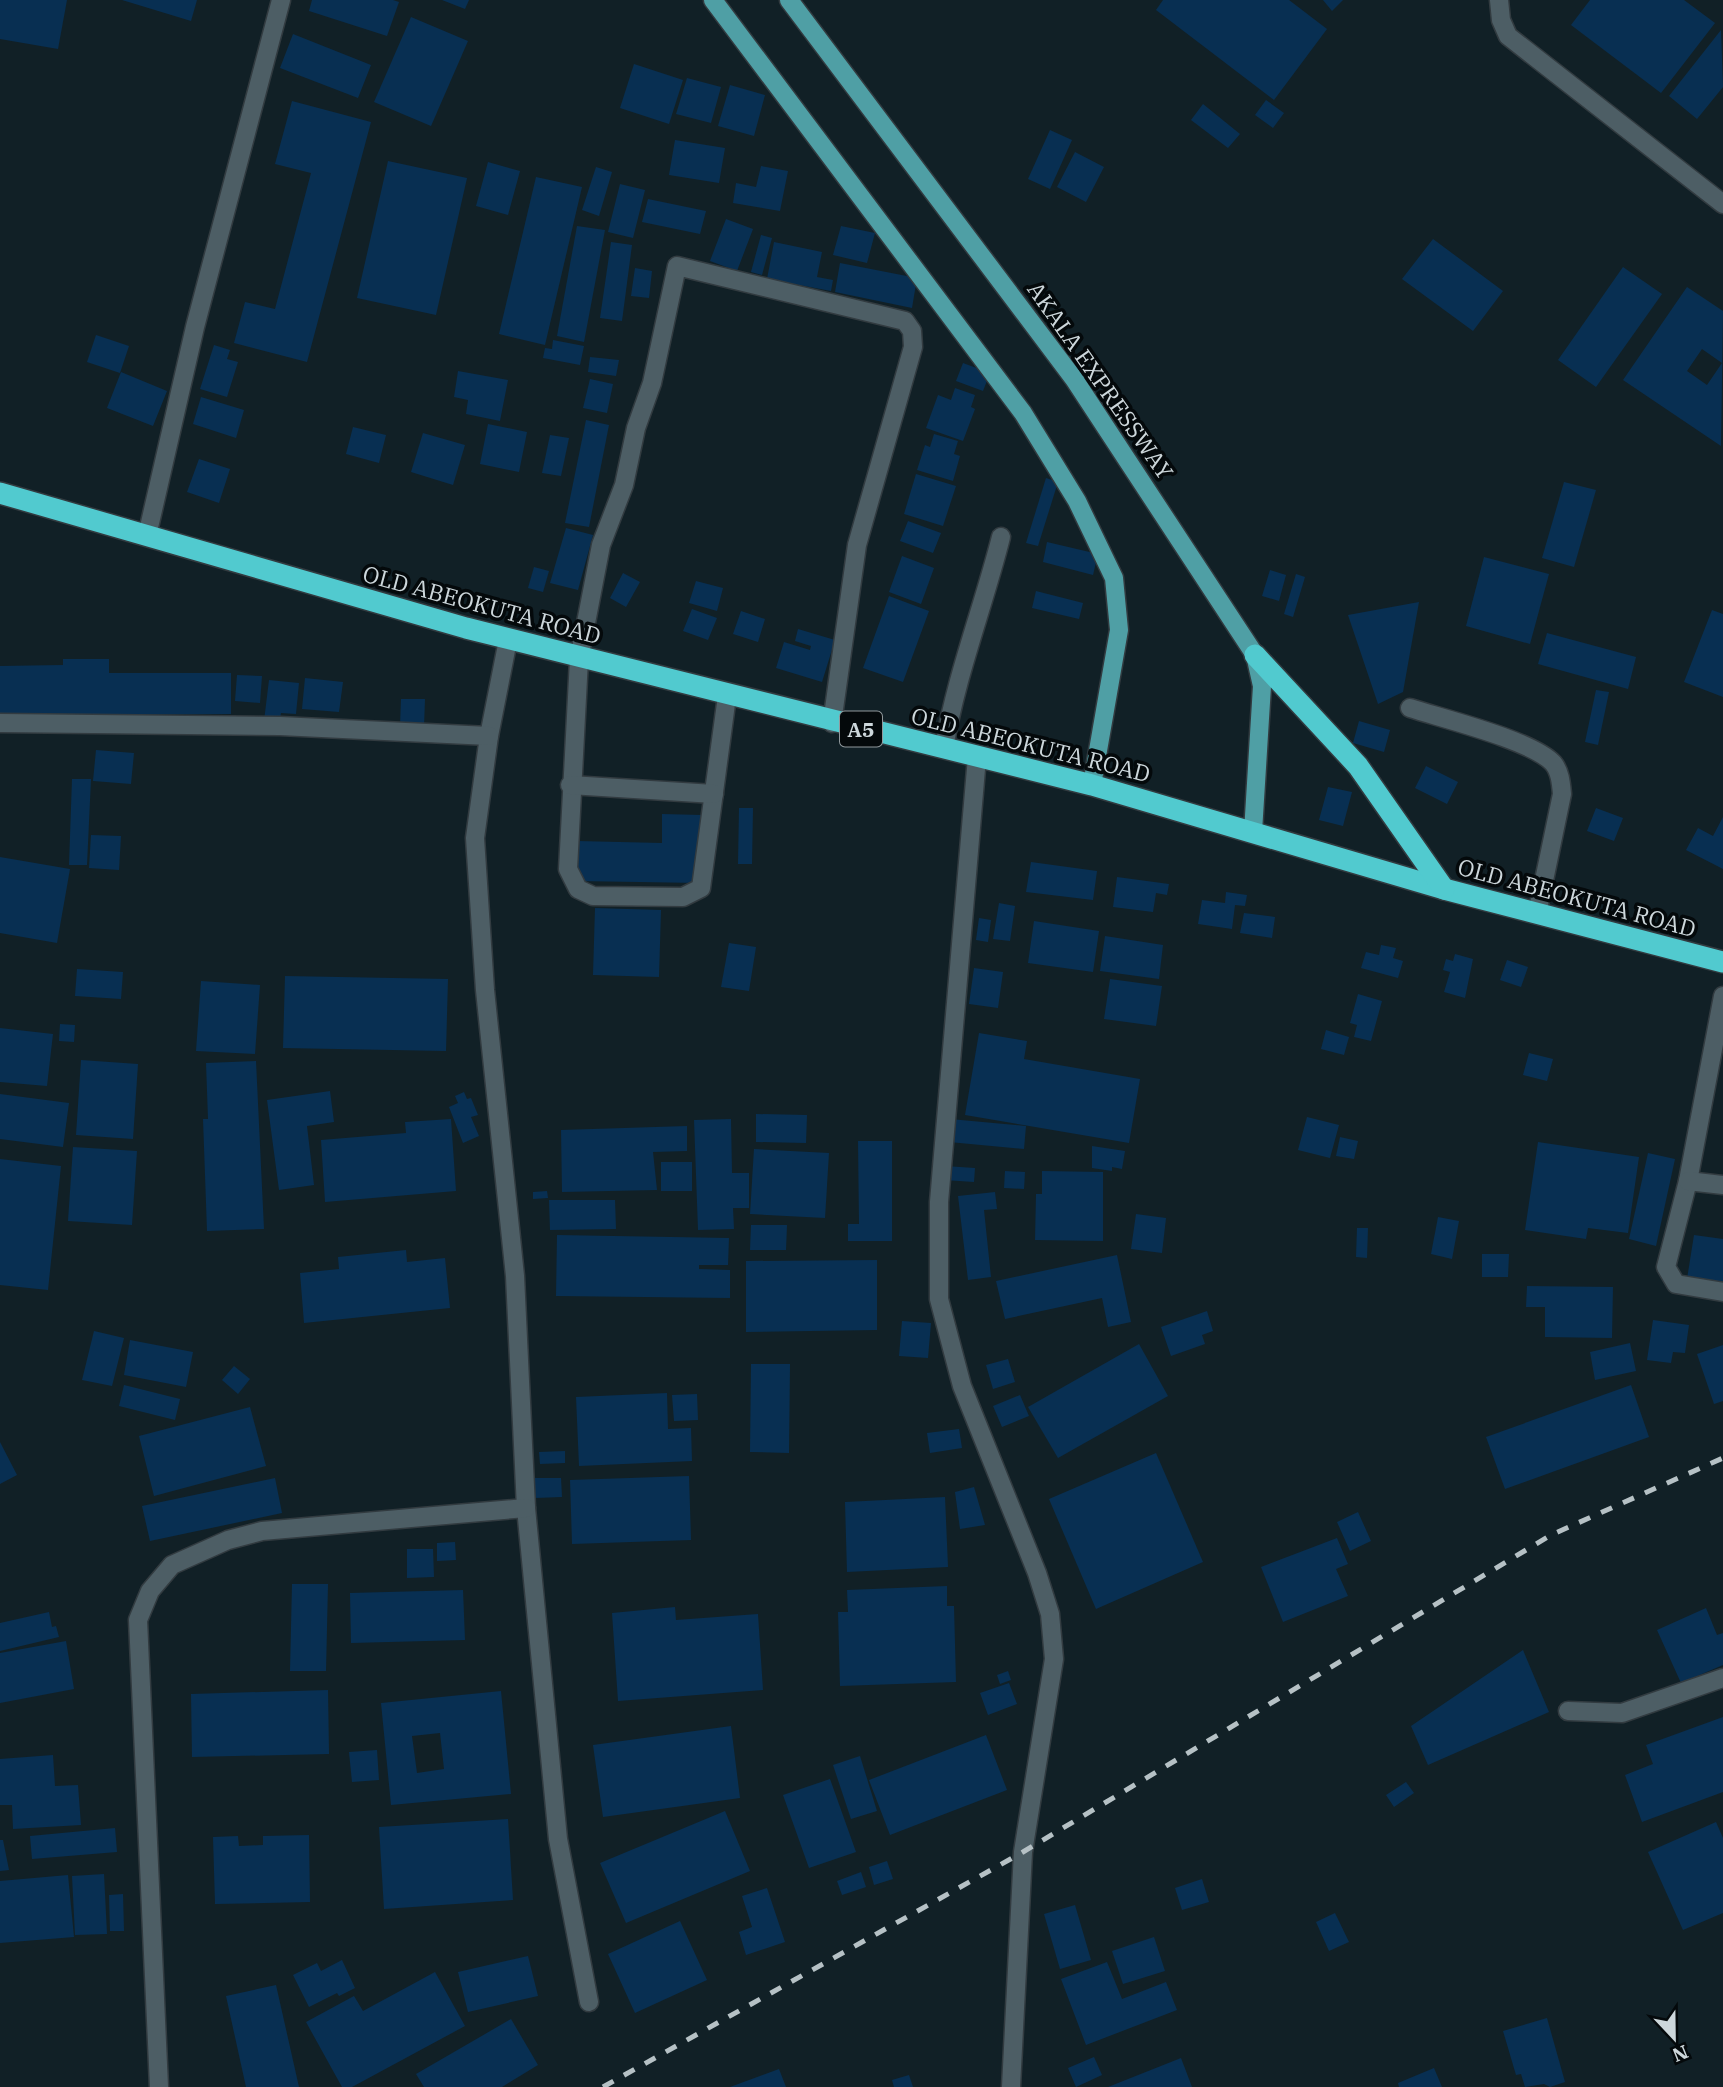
<svg xmlns="http://www.w3.org/2000/svg" width="1723" height="2087" font-family="'IBM Plex Serif',serif">
<style>
.building{fill:#082f52;fill-rule:evenodd}
.lines{fill:none;stroke-linecap:round;stroke-linejoin:round}
.minor-casing{stroke:#323b40;stroke-width:21}
.major-casing{stroke:#323b40;stroke-width:21}
.highway-casing{stroke:#323b40;stroke-width:24}
.minor{stroke:#4d5e65;stroke-width:18}
.major{stroke:#4f9fa5;stroke-width:18}
.highway{stroke:#51cacf;stroke-width:21}
.rail{stroke:#b6c1c5;stroke-width:5;stroke-dasharray:12 12;stroke-linecap:butt}
.labels{text-anchor:middle;dominant-baseline:central;stroke-width:7;stroke-linejoin:round;paint-order:stroke}
.shield{fill:#04090b;stroke:#91999d;stroke-width:2}
.shield-label{font-size:21px;font-weight:bold;fill:#cdd7db}
.street-label{font-size:23px;fill:#cdd7db;stroke:#04090b}
</style>
<rect width="100%" height="100%" fill="#112026"/>
<!-- building -->
<g class="building">
<polygon points="0,0 67,0 58,49 0,39"/>
<polygon points="122,0 197,0 191,21"/>
<polygon points="312,0 393,0 399,2 387,36 309,11"/>
<polygon points="442,0 469,0 465,9"/>
<polygon points="1163,0 1289,0 1327,29 1274,100 1156,10"/>
<polygon points="1323,0 1343,0 1332,11"/>
<polygon points="1590,0 1684,0 1715,23 1661,93 1571,25"/>
<polygon points="411,17 468,41 431,126 374,102"/>
<polygon points="1721,30 1723,87 1697,119 1669,96"/>
<polygon points="293,34 371,65 358,98 280,68"/>
<polygon points="634,64 683,80 669,124 620,108"/>
<polygon points="687,78 721,87 711,123 676,114"/>
<polygon points="730,85 765,95 754,136 718,126"/>
<polygon points="1266,100 1284,113 1273,128 1255,115"/>
<polygon points="292,101 371,122 307,362 234,343 245,302 275,309 311,173 275,164"/>
<polygon points="1203,104 1240,134 1228,148 1191,120"/>
<polygon points="1050,130 1072,140 1050,189 1028,179"/>
<polygon points="675,140 725,148 719,183 669,175"/>
<polygon points="1075,152 1104,167 1086,202 1057,187"/>
<polygon points="388,161 467,178 436,315 357,298"/>
<polygon points="488,162 520,171 508,215 476,206"/>
<polygon points="761,166 788,171 780,211 733,203 736,183 756,187"/>
<polygon points="596,167 612,172 599,216 582,210"/>
<polygon points="536,177 582,187 545,345 499,334"/>
<polygon points="620,184 645,190 633,238 608,232"/>
<polygon points="648,199 706,211 700,234 642,222"/>
<polygon points="726,219 753,229 737,271 710,261"/>
<polygon points="577,226 605,230 584,342 557,336"/>
<polygon points="841,226 875,233 867,263 833,255"/>
<polygon points="761,235 772,238 762,275 751,272"/>
<polygon points="1433,239 1503,291 1473,331 1402,279"/>
<polygon points="611,242 632,245 622,321 600,318"/>
<polygon points="774,242 822,252 817,277 833,280 831,291 767,279"/>
<polygon points="840,263 917,278 912,308 835,292"/>
<polygon points="1623,267 1662,294 1596,387 1558,360"/>
<polygon points="635,268 652,271 649,298 631,296"/>
<path d="M1687,287L1723,311L1721,446L1623,380ZM1702,349L1722,363L1707,385L1687,371Z"/>
<polygon points="96,335 129,346 120,373 87,362"/>
<polygon points="553,340 584,346 580,365 543,358 545,348 552,349"/>
<polygon points="214,345 230,350 227,359 238,362 227,397 200,389"/>
<polygon points="590,357 619,360 616,376 588,372"/>
<polygon points="963,363 990,373 983,391 956,381"/>
<polygon points="458,371 508,380 500,421 466,414 468,400 454,397"/>
<polygon points="121,372 167,391 153,426 107,408"/>
<polygon points="590,379 613,384 607,413 583,408"/>
<polygon points="955,388 975,395 971,407 975,409 963,441 926,428 938,395 951,400"/>
<polygon points="201,397 244,410 236,438 193,424"/>
<polygon points="586,420 609,425 589,527 565,523"/>
<polygon points="488,424 527,432 519,472 480,464"/>
<polygon points="353,427 386,435 379,463 346,454"/>
<polygon points="423,433 465,445 453,485 411,472"/>
<polygon points="934,434 958,441 954,454 960,456 953,481 917,470 925,445 930,447"/>
<polygon points="550,435 569,438 561,476 542,473"/>
<polygon points="199,459 230,469 219,503 187,492"/>
<polygon points="916,474 956,486 943,526 904,514"/>
<polygon points="1046,478 1058,482 1038,546 1026,543"/>
<polygon points="1564,482 1596,490 1574,567 1542,558"/>
<polygon points="908,521 941,533 933,553 900,541"/>
<polygon points="566,528 593,535 578,590 550,583"/>
<polygon points="1047,542 1098,554 1093,575 1043,562"/>
<polygon points="902,556 934,568 921,604 889,592"/>
<polygon points="1484,557 1549,574 1530,644 1466,626"/>
<polygon points="534,567 549,571 543,592 528,588"/>
<polygon points="1270,570 1286,575 1279,601 1262,596"/>
<polygon points="623,573 640,582 626,607 610,598"/>
<polygon points="1296,574 1305,577 1293,617 1284,614"/>
<polygon points="696,581 723,588 717,611 689,603"/>
<polygon points="1036,591 1083,603 1079,619 1032,608"/>
<polygon points="889,596 929,611 903,682 863,668"/>
<polygon points="1419,602 1403,692 1378,704 1348,615"/>
<polygon points="692,609 717,618 708,640 683,631"/>
<polygon points="1712,610 1723,614 1723,697 1684,682"/>
<polygon points="741,611 765,619 758,642 733,634"/>
<polygon points="798,629 835,640 822,682 776,668 784,642 810,650 811,646 795,641"/>
<polygon points="1547,633 1636,657 1628,689 1538,664"/>
<polygon points="63,659 109,659 109,673 231,673 231,714 0,715 0,666 63,665"/>
<polygon points="237,675 262,676 260,703 235,701"/>
<polygon points="305,678 343,682 339,712 302,709"/>
<polygon points="269,680 299,683 296,714 281,713 279,723 264,721"/>
<polygon points="1596,690 1609,692 1598,745 1585,742"/>
<polygon points="401,699 425,699 424,727 400,726"/>
<polygon points="1359,721 1390,730 1384,752 1353,743"/>
<polygon points="96,750 134,753 131,784 93,781"/>
<polygon points="1426,766 1458,782 1447,804 1415,788"/>
<polygon points="72,779 91,779 87,865 69,865"/>
<polygon points="1328,787 1352,792 1343,826 1319,820"/>
<polygon points="739,808 753,808 752,864 738,864"/>
<polygon points="1596,808 1623,818 1614,841 1587,831"/>
<polygon points="662,814 702,815 700,883 576,881 577,841 662,843"/>
<polygon points="1723,817 1723,869 1686,850 1698,828 1713,836"/>
<polygon points="91,835 121,836 119,870 89,868"/>
<polygon points="0,857 70,869 57,943 0,933"/>
<polygon points="1031,862 1097,871 1093,900 1026,892"/>
<polygon points="1117,877 1169,884 1167,895 1156,893 1153,912 1113,907"/>
<polygon points="1226,892 1247,895 1245,906 1235,905 1232,929 1198,924 1202,900 1225,903"/>
<polygon points="999,903 1015,906 1010,941 993,939"/>
<polygon points="595,908 661,910 659,977 593,975"/>
<polygon points="1244,913 1275,917 1272,938 1240,933"/>
<polygon points="979,918 991,920 988,942 976,940"/>
<polygon points="1034,921 1099,931 1093,972 1028,963"/>
<polygon points="1105,936 1163,945 1159,979 1100,971"/>
<polygon points="729,943 756,947 749,991 721,987"/>
<polygon points="1381,945 1396,948 1393,958 1403,961 1398,978 1361,968 1366,952 1379,955"/>
<polygon points="1455,954 1473,959 1465,998 1444,992 1450,972 1443,970 1446,959 1453,961"/>
<polygon points="1507,960 1528,967 1521,987 1500,980"/>
<polygon points="974,968 1003,972 998,1008 969,1004"/>
<polygon points="77,969 123,972 121,999 75,996"/>
<polygon points="285,976 448,979 446,1051 283,1048"/>
<polygon points="1110,979 1162,986 1156,1026 1104,1019"/>
<polygon points="201,981 260,985 255,1054 196,1051"/>
<polygon points="1358,994 1382,1001 1371,1041 1354,1037 1357,1025 1350,1023"/>
<polygon points="60,1024 75,1025 74,1042 59,1041"/>
<polygon points="0,1028 53,1034 47,1086 0,1082"/>
<polygon points="1326,1030 1349,1037 1344,1055 1321,1049"/>
<polygon points="979,1033 1027,1041 1024,1059 1140,1079 1129,1143 965,1115"/>
<polygon points="1529,1053 1553,1059 1547,1081 1523,1075"/>
<polygon points="81,1060 138,1064 133,1139 76,1135"/>
<polygon points="256,1061 264,1229 207,1231 203,1119 208,1119 206,1063"/>
<polygon points="330,1091 334,1122 307,1126 314,1185 279,1190 267,1100"/>
<polygon points="464,1092 467,1099 471,1098 478,1115 471,1117 479,1136 463,1143 449,1107 458,1103 455,1096"/>
<polygon points="0,1094 69,1103 63,1147 0,1139"/>
<polygon points="756,1114 807,1115 806,1143 756,1142"/>
<polygon points="1307,1117 1339,1125 1330,1158 1298,1150"/>
<polygon points="451,1119 456,1191 325,1202 321,1140 406,1133 405,1122"/>
<polygon points="731,1119 732,1173 749,1173 749,1208 733,1208 734,1229 698,1230 694,1120"/>
<polygon points="950,1119 1026,1126 1024,1149 949,1142"/>
<polygon points="687,1126 687,1151 653,1152 657,1190 562,1192 561,1130"/>
<polygon points="1340,1137 1358,1141 1354,1159 1336,1156"/>
<polygon points="858,1141 892,1141 892,1241 848,1241 848,1224 859,1224"/>
<polygon points="1538,1142 1639,1157 1628,1233 1588,1228 1586,1239 1525,1230"/>
<polygon points="1092,1146 1125,1151 1122,1169 1112,1167 1112,1171 1092,1168"/>
<polygon points="73,1147 137,1151 132,1225 68,1221"/>
<polygon points="754,1149 829,1153 825,1218 750,1214"/>
<polygon points="1648,1153 1675,1159 1656,1246 1629,1239"/>
<polygon points="0,1159 61,1166 48,1290 0,1285"/>
<rect x="661" y="1162" width="31" height="29"/>
<polygon points="945,1166 975,1168 974,1182 944,1180"/>
<polygon points="1005,1171 1025,1172 1024,1189 1004,1188"/>
<polygon points="1042,1171 1103,1172 1103,1241 1035,1240 1036,1194 1042,1194"/>
<polygon points="547,1191 548,1198 533,1199 533,1192"/>
<polygon points="995,1192 997,1209 984,1210 991,1277 968,1280 958,1196"/>
<polygon points="549,1200 615,1200 616,1229 550,1230"/>
<polygon points="1136,1214 1166,1218 1162,1253 1131,1249"/>
<polygon points="1438,1217 1459,1221 1452,1259 1431,1254"/>
<polygon points="751,1225 787,1225 786,1250 750,1250"/>
<polygon points="1357,1228 1368,1228 1367,1258 1356,1257"/>
<polygon points="557,1235 729,1238 728,1265 699,1265 699,1269 730,1270 730,1298 556,1296"/>
<polygon points="1694,1235 1723,1239 1723,1284 1687,1279"/>
<polygon points="406,1250 407,1262 445,1258 450,1308 304,1323 300,1273 339,1269 338,1257"/>
<polygon points="1482,1254 1509,1254 1508,1277 1482,1277"/>
<polygon points="1117,1255 1131,1322 1108,1327 1102,1298 1005,1319 996,1281"/>
<polygon points="877,1260 877,1330 746,1332 746,1261"/>
<polygon points="1527,1286 1613,1287 1612,1338 1545,1337 1545,1307 1526,1307"/>
<polygon points="1207,1311 1213,1331 1202,1335 1205,1344 1171,1356 1161,1327"/>
<polygon points="1653,1320 1689,1325 1685,1353 1673,1352 1671,1363 1647,1360"/>
<polygon points="902,1321 931,1323 928,1358 899,1356"/>
<polygon points="94,1331 124,1338 112,1386 82,1380"/>
<polygon points="130,1340 193,1352 186,1387 124,1375"/>
<polygon points="1630,1343 1636,1371 1595,1380 1590,1352"/>
<polygon points="1139,1344 1168,1396 1058,1458 1028,1407"/>
<polygon points="1723,1345 1723,1401 1714,1404 1697,1354"/>
<polygon points="1008,1359 1015,1382 993,1389 986,1365"/>
<polygon points="751,1364 790,1364 789,1453 750,1452"/>
<polygon points="234,1366 250,1379 238,1394 222,1380"/>
<polygon points="124,1385 180,1399 175,1420 119,1406"/>
<polygon points="1631,1385 1649,1437 1505,1489 1486,1437"/>
<polygon points="667,1393 668,1429 691,1428 692,1461 579,1466 576,1397"/>
<polygon points="697,1394 698,1420 674,1421 672,1395"/>
<polygon points="1020,1395 1029,1416 1002,1427 993,1406"/>
<polygon points="250,1407 266,1466 154,1496 139,1436"/>
<polygon points="959,1429 962,1448 930,1453 927,1433"/>
<polygon points="0,1442 17,1475 0,1484"/>
<polygon points="565,1451 565,1463 540,1464 539,1452"/>
<polygon points="1156,1453 1203,1562 1096,1609 1049,1499"/>
<polygon points="689,1476 691,1540 572,1544 570,1480"/>
<polygon points="275,1478 282,1513 150,1541 142,1506"/>
<polygon points="535,1478 561,1478 562,1497 535,1498"/>
<polygon points="974,1487 985,1525 960,1529 955,1492"/>
<polygon points="945,1497 948,1567 847,1572 845,1502"/>
<polygon points="1358,1512 1371,1541 1350,1551 1337,1522"/>
<polygon points="1337,1538 1348,1564 1336,1569 1348,1596 1283,1622 1261,1567"/>
<polygon points="455,1542 456,1560 437,1561 437,1543"/>
<polygon points="407,1549 433,1549 434,1577 407,1578"/>
<polygon points="292,1584 328,1584 326,1671 290,1671"/>
<polygon points="947,1586 947,1606 954,1606 956,1682 840,1686 838,1612 848,1612 847,1590"/>
<polygon points="463,1590 465,1640 351,1643 350,1593"/>
<polygon points="675,1607 676,1620 758,1614 763,1690 618,1701 612,1613"/>
<polygon points="1706,1608 1717,1635 1723,1633 1723,1665 1681,1683 1657,1630"/>
<polygon points="49,1612 52,1627 56,1626 59,1637 0,1651 0,1623"/>
<polygon points="66,1641 74,1689 0,1703 0,1653"/>
<polygon points="1523,1650 1549,1712 1428,1765 1411,1726"/>
<polygon points="1008,1671 1011,1680 1000,1684 997,1675"/>
<polygon points="1009,1683 1017,1704 988,1715 980,1693"/>
<polygon points="328,1690 329,1754 192,1757 191,1694"/>
<path d="M501,1691L511,1794L391,1805L381,1703ZM440,1733L444,1769L417,1773L412,1736Z"/>
<polygon points="1723,1717 1723,1792 1642,1822 1625,1775 1653,1764 1646,1745"/>
<polygon points="731,1726 740,1798 603,1817 593,1745"/>
<polygon points="986,1735 1007,1790 890,1835 869,1780"/>
<polygon points="377,1750 379,1780 352,1782 349,1752"/>
<polygon points="53,1755 55,1786 78,1785 81,1825 13,1829 12,1805 0,1805 0,1759"/>
<polygon points="860,1756 877,1811 851,1819 833,1765"/>
<polygon points="830,1779 856,1852 809,1868 783,1795"/>
<polygon points="1406,1782 1414,1793 1394,1807 1386,1795"/>
<polygon points="725,1811 750,1871 626,1923 600,1863"/>
<polygon points="508,1819 513,1900 384,1909 379,1827"/>
<polygon points="1716,1822 1723,1838 1723,1913 1683,1930 1648,1852"/>
<polygon points="115,1828 117,1852 32,1859 30,1836"/>
<polygon points="309,1835 310,1902 215,1904 213,1837 238,1836 239,1846 263,1845 263,1836"/>
<polygon points="0,1840 3,1840 9,1870 0,1871"/>
<polygon points="887,1861 893,1879 874,1885 869,1867"/>
<polygon points="861,1872 866,1887 842,1895 837,1881"/>
<polygon points="104,1874 107,1934 75,1935 72,1876"/>
<polygon points="68,1875 74,1937 0,1943 0,1881"/>
<polygon points="1202,1879 1209,1902 1182,1910 1175,1888"/>
<polygon points="767,1888 785,1942 746,1955 739,1932 752,1927 742,1896"/>
<polygon points="123,1894 124,1931 110,1931 109,1895"/>
<polygon points="1075,1905 1091,1960 1060,1969 1044,1914"/>
<polygon points="1335,1913 1349,1942 1329,1951 1316,1922"/>
<polygon points="680,1921 707,1980 635,2013 608,1954"/>
<polygon points="1154,1937 1165,1971 1123,1984 1112,1951"/>
<polygon points="528,1956 538,1996 468,2012 458,1972"/>
<polygon points="342,1960 355,1988 339,1996 337,1993 309,2007 293,1975 317,1963 321,1971"/>
<polygon points="1107,1962 1122,1999 1166,1982 1177,2010 1086,2045 1061,1979"/>
<polygon points="435,1972 465,2026 352,2087 342,2087 306,2022 354,1996 363,2011"/>
<polygon points="276,1985 299,2087 246,2087 226,1996"/>
<polygon points="1547,2018 1565,2082 1550,2087 1544,2084 1525,2087 1521,2074 1516,2075 1503,2031"/>
<polygon points="511,2019 538,2065 502,2087 424,2087 416,2074"/>
<polygon points="1094,2057 1102,2075 1076,2087 1068,2068"/>
<polygon points="1181,2058 1192,2087 1108,2087"/>
<polygon points="1434,2068 1442,2087 1399,2087 1398,2083"/>
<polygon points="779,2069 786,2087 730,2087"/>
<polygon points="909,2075 913,2087 894,2087 892,2080"/>
</g>
<g class="lines">
<defs>
<g id="minor">
<polyline points="1499,0 1501,20 1508,36 1723,204"/>
<polyline points="147,536 195,327 281,0"/>
<polyline points="508,640 489,736 475,838 485,990 515,1276 526,1508 558,1839 589,2002"/>
<polyline points="727,696 701,888 683,897 593,896 578,889 568,869 579,659 601,545 624,485 636,428 652,383 677,266 905,321 912,331 913,347 857,545 832,723"/>
<path d="M1410,708C1444,719 1531,740 1553,763C1560,771 1561,783 1562,794L1537,914"/>
<polyline points="0,723 280,726 489,736"/>
<path d="M944,748C956,676 983,608 1001,537"/>
<polyline points="977,757 939,1202 939,1299 962,1386 1037,1573 1050,1614 1054,1659 1023,1852 1011,2087"/>
<polyline points="570,785 714,794"/>
<polyline points="1723,996 1688,1181 1666,1267 1676,1284 1723,1292"/>
<polyline points="1688,1181 1723,1185"/>
<polyline points="1568,1711 1622,1713 1723,1678"/>
<polyline points="159,2087 138,1620 150,1591 172,1565 228,1540 262,1531 526,1508"/>
</g>
<g id="major">
<polyline points="713,0 1023,413 1077,501 1114,578 1119,630 1092,785"/>
<polyline points="789,0 1074,379 1255,655 1262,686 1253,832"/>
</g>
<g id="highway">
<polyline points="0,493 466,628 1092,785 1444,889 1723,962"/>
<polyline points="1255,655 1358,766 1444,889"/>
</g>
</defs>
<!-- minor casing -->
<use href="#minor" class="minor-casing"/>
<!-- major casing -->
<use href="#major" class="major-casing"/>
<!-- highway casing -->
<use href="#highway" class="highway-casing"/>
<!-- minor -->
<use href="#minor" class="minor"/>
<!-- major -->
<use href="#major" class="major"/>
<!-- highway -->
<use href="#highway" class="highway"/>
<!-- rail -->
<polyline class="rail" points="603,2087 1023,1852 1551,1535 1723,1458"/>
</g>
<g class="labels">
<!-- shield labels -->
<rect class="shield" x="840" y="711.5" width="42" height="35" rx="5"/>
<g class="shield-label">
<text x="861" y="729">A5</text>
</g>
<!-- street labels -->
<g class="street-label">
<text transform="translate(1101 380) rotate(55)">AKALA EXPRESSWAY</text>
<text transform="translate(482 604) rotate(15)">OLD ABEOKUTA ROAD</text>
<text transform="translate(1031 744) rotate(14)">OLD ABEOKUTA ROAD</text>
<text transform="translate(1577 897) rotate(15)">OLD ABEOKUTA ROAD</text>
</g>
</g>
<!-- north arrow -->
<g transform="translate(1674 2038) rotate(158)" stroke="#04090b" stroke-width="5" paint-order="stroke">
<path d="M0-5L12 26L0 18L-12 26Z" fill="#cdd7db"/>
<text y="-10" font-size="19" font-weight="bold" text-anchor="middle" fill="#cdd7db">N</text>
</g>
</svg>
